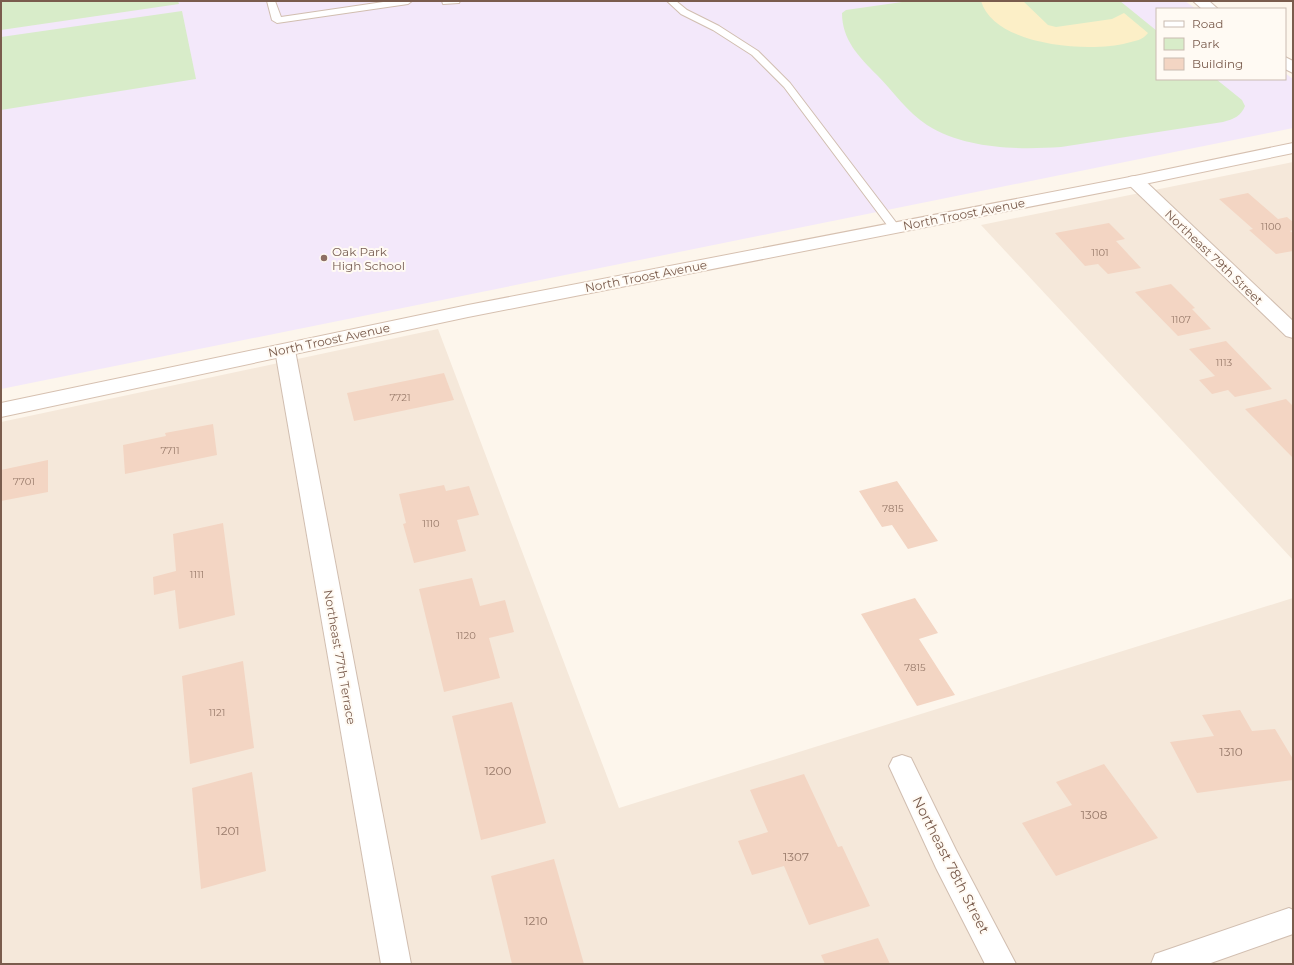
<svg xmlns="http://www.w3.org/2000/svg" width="1294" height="965" font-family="Montserrat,sans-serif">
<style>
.residential{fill:#f5e8da}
.education{fill:#f3e8fa}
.green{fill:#d8ecc9}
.sand{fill:#fcefc7}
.building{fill:#f3d5c3}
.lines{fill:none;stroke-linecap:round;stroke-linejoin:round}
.lane-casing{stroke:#d1beb0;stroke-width:2}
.street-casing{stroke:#d1beb0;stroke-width:2}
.secondary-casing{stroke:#d6c0b0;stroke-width:2}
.lane{fill:#fff;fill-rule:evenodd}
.street{fill:#fff;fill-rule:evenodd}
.secondary{fill:#fff;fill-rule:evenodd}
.education-dot{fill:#8d6e63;stroke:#fffaf3;stroke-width:1.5}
.labels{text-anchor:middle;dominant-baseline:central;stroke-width:4;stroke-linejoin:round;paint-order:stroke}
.number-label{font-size:10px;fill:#987a6a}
.street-label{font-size:12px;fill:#7a5c4d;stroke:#fffaf3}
.education-label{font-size:12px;fill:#785e54;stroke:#fffaf3;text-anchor:start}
.near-number-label{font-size:12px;fill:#987a6a}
.near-street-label{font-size:14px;fill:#7a5c4d;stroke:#fffaf3}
</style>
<rect width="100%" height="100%" fill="#fdf6ec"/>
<!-- residential -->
<g class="residential">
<polygon points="1293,162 1293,560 981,225"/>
<polygon points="438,329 619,808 1293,598 1293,964 1,964 1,422"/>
</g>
<!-- education -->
<polygon class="education" points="1,1 1185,1 1196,9 1157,9 1157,79 1285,79 1285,73 1293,79 1293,128 1,389"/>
<!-- green -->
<g class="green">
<polygon points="1,1 178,1 179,4 1,30"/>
<path d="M909,1H1120L1157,31V79H1216L1242,100L1245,106C1241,116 1234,119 1223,122L1061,147C1017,150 965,149 927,125C907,112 893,91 877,75C859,57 842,40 842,13L846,10Z"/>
<polygon points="182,11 196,79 1,110 1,37"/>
</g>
<!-- sand -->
<path class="sand" d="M981,1H1023L1048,25L1056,27L1112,19L1124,13L1148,33C1143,40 1135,41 1127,43C1089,53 994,46 981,1Z"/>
<!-- building -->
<g class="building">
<polygon points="1248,193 1278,219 1287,217 1293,222 1293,230 1290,231 1293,233 1293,251 1276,254 1249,230 1253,229 1219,199"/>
<polygon points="1109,223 1125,239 1116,241 1141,268 1108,274 1098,264 1085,266 1055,233"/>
<polygon points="1171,284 1195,308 1192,309 1211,329 1178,336 1135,292"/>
<polygon points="1226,341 1272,389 1235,397 1228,390 1212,394 1199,380 1215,376 1189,349"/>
<polygon points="444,373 454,400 354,421 347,393"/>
<polygon points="1286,399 1293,406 1293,458 1245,409"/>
<polygon points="213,424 217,455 125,474 123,445 166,436 165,433"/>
<polygon points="48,460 48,492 1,501 1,470"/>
<polygon points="897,481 938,541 908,549 892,525 882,527 859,491"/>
<polygon points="444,485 446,491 469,486 479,515 457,520 466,551 414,563 403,524 406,523 399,494"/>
<polygon points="223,523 235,615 179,629 175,590 154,595 153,577 176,571 173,534"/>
<polygon points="472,578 480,606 505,600 514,632 489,638 500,678 444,692 419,589"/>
<polygon points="915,598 938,633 919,639 955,695 917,706 861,614"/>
<polygon points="243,661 254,748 190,764 182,676"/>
<polygon points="512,702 546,823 481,840 452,716"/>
<polygon points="1240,710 1252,731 1275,729 1293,759 1293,780 1197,793 1170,742 1214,736 1202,715"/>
<polygon points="1104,764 1158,838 1056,876 1022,823 1072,805 1056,782"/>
<polygon points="252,772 266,871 201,889 192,788"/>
<polygon points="804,774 838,847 842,846 870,906 809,925 784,866 752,875 738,841 768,832 750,790"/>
<polygon points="554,859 584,964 512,964 491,876"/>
<polygon points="878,938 890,964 825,964 821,955"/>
</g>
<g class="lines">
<defs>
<g id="lane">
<polygon points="267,1 275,1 281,17 390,1 412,1 408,4 277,23 272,20"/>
<polygon points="442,1 460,1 459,3 443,4"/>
<polygon points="667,1 676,1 687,10 719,26 758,51 790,83 898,225 900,227 898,229 890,229 784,87 752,55 713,30 681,14"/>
</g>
<g id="street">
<polygon points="1193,1 1209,1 1218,9 1202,9"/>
<polygon points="1285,57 1293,61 1293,73 1285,69"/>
<polygon points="1135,176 1141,177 1293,321 1293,338 1286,336 1129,185 1127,181 1129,177"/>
<polygon points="285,344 292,346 295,350 411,964 381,964 275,350 278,346"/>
<polygon points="902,755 911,758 956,850 1016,964 985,964 936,868 889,766 893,758"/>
<polygon points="1289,908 1293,910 1293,934 1208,964 1151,964 1155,954"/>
</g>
<polygon id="secondary" points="1293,143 1293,153 1135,186 468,317 1,417 1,403 468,305 1135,176"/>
</defs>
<!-- lane casing -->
<use href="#lane" class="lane-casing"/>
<!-- street casing -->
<use href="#street" class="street-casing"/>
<!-- secondary casing -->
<use href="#secondary" class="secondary-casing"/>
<!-- lane -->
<use href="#lane" class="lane"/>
<!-- street -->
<use href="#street" class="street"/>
<!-- secondary -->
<use href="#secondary" class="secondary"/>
</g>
<!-- markers -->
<circle class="education-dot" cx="324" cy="258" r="4"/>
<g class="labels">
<!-- number labels -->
<g class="number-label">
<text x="1271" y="226">1100</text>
<text x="1100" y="252">1101</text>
<text x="1181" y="319">1107</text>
<text x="1224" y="362">1113</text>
<text x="400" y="397">7721</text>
<text x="170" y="450">7711</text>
<text x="24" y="481">7701</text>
<text x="893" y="508">7815</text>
<text x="431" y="523">1110</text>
<text x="197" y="574">1111</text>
<text x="466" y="635">1120</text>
<text x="915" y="667">7815</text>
<text x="217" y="712">1121</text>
</g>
<!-- street labels -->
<g class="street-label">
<text transform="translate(964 214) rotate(-11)">North Troost Avenue</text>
<text transform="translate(1214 257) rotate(44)">Northeast 79th Street</text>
<text transform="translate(646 276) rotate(-11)">North Troost Avenue</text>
<text transform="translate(329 340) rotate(-12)">North Troost Avenue</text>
<text transform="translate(340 657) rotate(80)">Northeast 77th Terrace</text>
</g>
<!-- education labels -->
<g class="education-label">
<text x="332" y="251">Oak Park<tspan x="332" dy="14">High School</tspan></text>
</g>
<!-- near-number labels -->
<g class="near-number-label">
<text x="1231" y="751">1310</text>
<text x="498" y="770">1200</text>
<text x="1094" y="814">1308</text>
<text x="228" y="830">1201</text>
<text x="796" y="856">1307</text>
<text x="536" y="920">1210</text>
</g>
<!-- near-street labels -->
<g class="near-street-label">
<text transform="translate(951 865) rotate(63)">Northeast 78th Street</text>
</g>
</g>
<!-- border -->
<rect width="1294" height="965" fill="none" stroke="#7a5c4d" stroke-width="4"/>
<!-- legend -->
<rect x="1156" y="8" width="130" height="72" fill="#fffaf3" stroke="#cabbb1"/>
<rect x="1164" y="21" width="20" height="6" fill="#ffffff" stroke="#cabbb1"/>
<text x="1192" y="28" font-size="12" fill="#7a5c4d">Road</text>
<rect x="1164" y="38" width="20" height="12" fill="#d8ecc9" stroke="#cabbb1"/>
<text x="1192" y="48" font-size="12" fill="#7a5c4d">Park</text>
<rect x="1164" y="58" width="20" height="12" fill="#f3d5c3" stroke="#cabbb1"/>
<text x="1192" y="68" font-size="12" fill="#7a5c4d">Building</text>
</svg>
